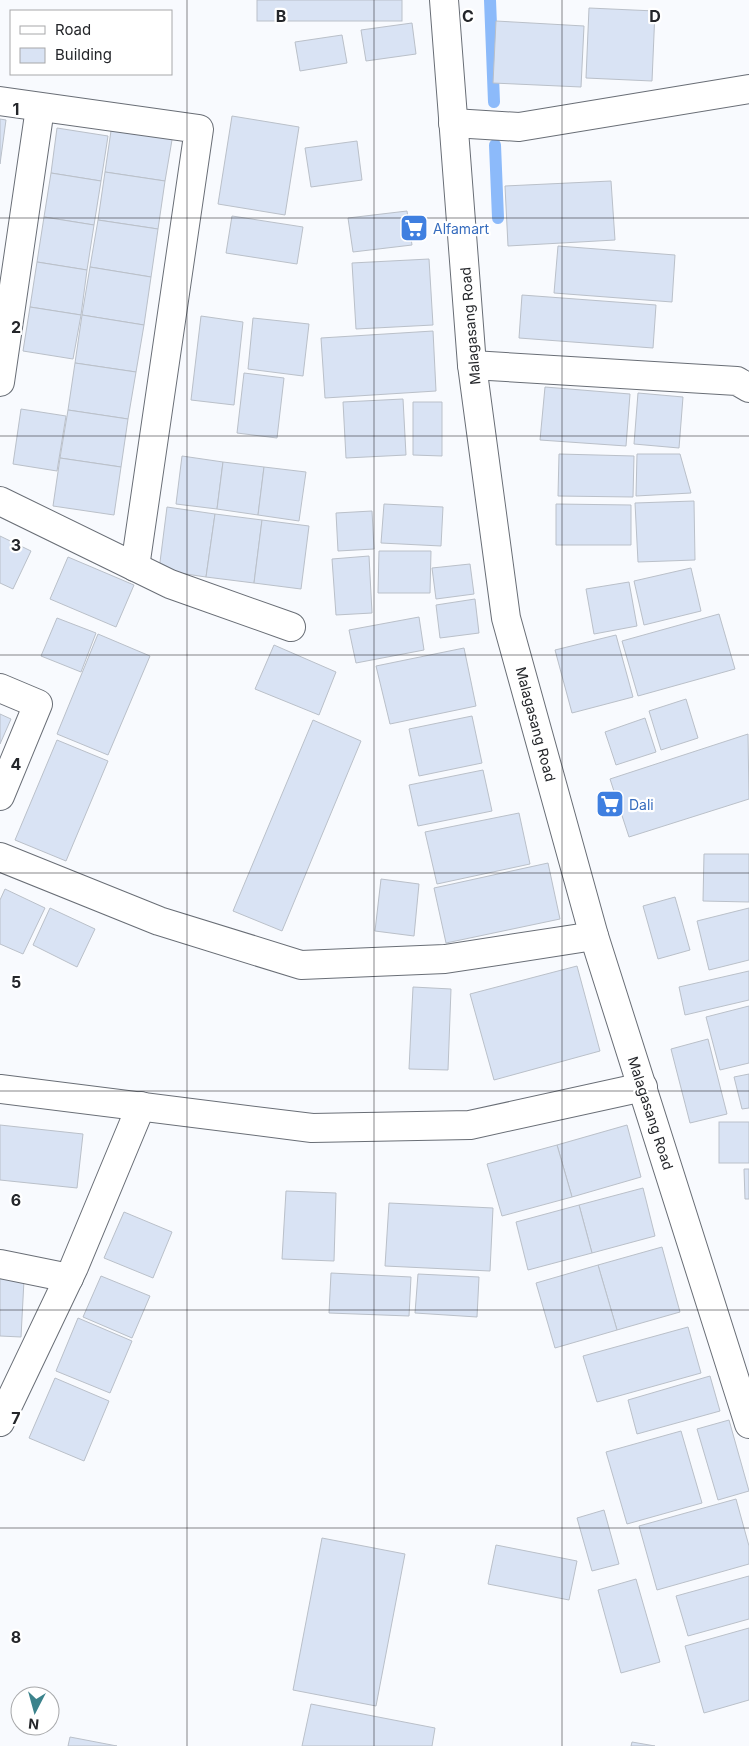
<svg xmlns="http://www.w3.org/2000/svg" width="749" height="1746" font-family="Inter,sans-serif">
<style>
.lines{fill:none;stroke-linecap:round;stroke-linejoin:round}
.stream{stroke:#8cbafa;stroke-width:12}
.building{fill:#d9e3f4;stroke:#bac0c9}
.street-casing{stroke:#696e76;stroke-width:30}
.secondary-casing{stroke:#696e76;stroke-width:30}
.street{stroke:#fff;stroke-width:28}
.secondary{stroke:#fff;stroke-width:28}
.grid{fill:none;stroke:#24262a;stroke-width:1;stroke-opacity:0.55}
.labels{text-anchor:middle;dominant-baseline:central;stroke-width:4.5;stroke-linejoin:round;paint-order:stroke}
.shop-label{font-size:14px;fill:#366cbe;stroke:#fff;text-anchor:start}
.street-label{font-size:14px;fill:#24262a;stroke:#fff}
.grid-label{font-size:16px;text-anchor:middle;font-weight:bold;fill:#24262a;stroke:#fff;stroke-width:4.5;stroke-linejoin:round;paint-order:stroke}
</style>
<rect width="100%" height="100%" fill="#f8fafe"/>
<g class="lines">
<!-- stream -->
<g class="stream">
<polyline points="490,0 494,102"/>
<polyline points="495,145 498,218"/>
</g>
</g>
<!-- building -->
<g class="building">
<rect x="257" y="0" width="145" height="21"/>
<polygon points="589,8 655,11 652,81 586,78"/>
<polygon points="496,21 584,26 581,87 493,83"/>
<polygon points="412,23 416,54 366,61 361,30"/>
<polygon points="342,35 347,63 300,71 295,42"/>
<polygon points="232,116 299,127 285,215 218,204"/>
<polygon points="0,119 6,120 0,164"/>
<polygon points="112,124 173,134 165,181 105,172"/>
<polygon points="57,128 108,136 101,181 51,173"/>
<polygon points="357,141 362,180 311,187 305,148"/>
<polygon points="105,172 165,181 158,229 98,220"/>
<polygon points="51,173 101,181 94,225 44,217"/>
<polygon points="611,181 615,240 508,246 505,186"/>
<polygon points="407,211 412,245 353,252 348,218"/>
<polygon points="232,216 303,227 297,264 226,253"/>
<polygon points="44,217 94,225 87,270 37,262"/>
<polygon points="98,220 158,229 151,277 90,267"/>
<polygon points="558,246 675,255 672,302 554,293"/>
<polygon points="429,259 433,325 356,329 352,263"/>
<polygon points="37,262 87,270 81,315 30,307"/>
<polygon points="90,267 151,277 144,325 82,315"/>
<polygon points="522,295 656,305 653,348 519,338"/>
<polygon points="30,307 81,315 73,359 23,351"/>
<polygon points="82,315 144,325 136,372 75,363"/>
<polygon points="201,316 243,322 234,405 191,400"/>
<polygon points="253,318 309,324 303,376 248,369"/>
<polygon points="433,331 436,391 325,398 321,338"/>
<polygon points="75,363 136,372 128,419 68,410"/>
<polygon points="244,373 284,378 277,438 237,433"/>
<polygon points="545,387 630,394 626,446 540,440"/>
<polygon points="638,393 683,397 679,448 634,444"/>
<polygon points="403,399 406,455 346,458 343,402"/>
<polygon points="413,402 442,402 442,456 413,455"/>
<polygon points="21,409 66,416 57,471 13,464"/>
<polygon points="68,410 128,419 121,467 60,458"/>
<polygon points="559,454 634,456 633,497 558,496"/>
<polygon points="637,454 680,454 691,493 636,496"/>
<polygon points="182,456 223,462 217,509 176,504"/>
<polygon points="60,458 121,467 114,515 53,506"/>
<polygon points="223,462 264,467 258,515 217,509"/>
<polygon points="264,467 306,472 299,521 258,515"/>
<polygon points="694,501 695,560 638,562 635,503"/>
<polygon points="384,504 443,507 441,546 381,543"/>
<polygon points="556,504 631,505 631,545 556,545"/>
<polygon points="167,507 215,514 206,577 159,570"/>
<polygon points="372,511 374,549 338,551 336,513"/>
<polygon points="215,514 262,520 254,583 206,577"/>
<polygon points="262,520 309,526 301,589 254,583"/>
<polygon points="0,536 31,551 13,589 0,583"/>
<polygon points="379,551 431,551 430,593 378,593"/>
<polygon points="369,556 372,613 336,615 332,559"/>
<polygon points="68,557 134,585 116,627 50,599"/>
<polygon points="470,564 474,594 436,599 432,568"/>
<polygon points="691,568 701,611 644,625 634,581"/>
<polygon points="629,582 637,626 594,634 586,589"/>
<polygon points="475,599 479,633 440,638 436,605"/>
<polygon points="719,614 735,669 638,696 622,641"/>
<polygon points="419,617 424,650 356,663 349,630"/>
<polygon points="57,618 96,633 81,672 41,656"/>
<polygon points="98,634 150,656 108,755 57,734"/>
<polygon points="616,635 633,697 572,713 555,650"/>
<polygon points="274,645 336,672 319,715 255,689"/>
<polygon points="464,648 476,706 390,724 376,666"/>
<polygon points="686,699 698,738 661,750 649,711"/>
<polygon points="0,714 11,719 0,744"/>
<polygon points="472,716 482,763 419,776 409,729"/>
<polygon points="645,718 656,752 616,765 605,732"/>
<polygon points="313,720 361,741 282,931 233,911"/>
<polygon points="748,734 749,799 629,837 610,779"/>
<polygon points="57,740 108,761 66,861 15,840"/>
<polygon points="483,770 492,811 418,826 409,785"/>
<polygon points="519,813 530,864 437,884 425,832"/>
<polygon points="704,854 749,854 749,902 703,901"/>
<polygon points="548,863 560,919 446,943 434,888"/>
<polygon points="381,879 419,884 414,936 375,931"/>
<polygon points="5,889 45,908 23,954 0,944 0,900"/>
<polygon points="675,897 690,950 658,959 643,906"/>
<polygon points="50,908 95,929 77,967 33,945"/>
<polygon points="749,908 749,960 709,970 697,921"/>
<polygon points="577,966 600,1051 494,1080 470,994"/>
<polygon points="749,971 749,1000 685,1015 679,987"/>
<polygon points="413,987 451,989 448,1070 409,1069"/>
<polygon points="749,1006 749,1063 720,1070 706,1017"/>
<polygon points="708,1039 727,1114 690,1123 671,1049"/>
<polygon points="749,1074 749,1108 742,1109 734,1077"/>
<rect x="719" y="1122" width="30" height="41"/>
<polygon points="0,1125 83,1134 77,1188 0,1180"/>
<polygon points="627,1125 641,1177 572,1197 557,1145"/>
<polygon points="557,1145 572,1197 502,1216 487,1164"/>
<polygon points="744,1169 749,1169 749,1199 745,1199"/>
<polygon points="643,1188 655,1236 592,1253 579,1205"/>
<polygon points="286,1191 336,1193 334,1261 282,1259"/>
<polygon points="389,1203 493,1208 490,1271 385,1266"/>
<polygon points="579,1205 592,1253 528,1270 516,1222"/>
<polygon points="124,1212 172,1232 153,1278 104,1258"/>
<polygon points="662,1247 680,1312 617,1330 598,1265"/>
<polygon points="598,1265 617,1330 555,1348 536,1283"/>
<polygon points="331,1273 411,1277 409,1316 329,1313"/>
<polygon points="418,1274 479,1277 477,1317 415,1313"/>
<polygon points="101,1276 150,1296 132,1338 83,1317"/>
<polygon points="0,1279 24,1280 21,1337 0,1336"/>
<polygon points="78,1318 132,1341 110,1393 56,1371"/>
<polygon points="688,1327 701,1373 597,1402 583,1356"/>
<polygon points="710,1376 720,1411 637,1434 628,1400"/>
<polygon points="55,1378 109,1401 84,1461 29,1438"/>
<polygon points="729,1420 749,1491 718,1500 697,1429"/>
<polygon points="681,1431 702,1503 627,1524 606,1452"/>
<polygon points="736,1499 749,1546 749,1564 657,1590 639,1526"/>
<polygon points="604,1510 619,1564 592,1571 577,1518"/>
<polygon points="322,1538 405,1554 376,1706 293,1690"/>
<polygon points="496,1545 577,1561 569,1600 488,1584"/>
<polygon points="749,1576 749,1619 688,1636 676,1596"/>
<polygon points="636,1579 660,1662 621,1673 598,1590"/>
<polygon points="749,1628 749,1700 704,1713 685,1646"/>
<polygon points="311,1704 435,1728 432,1746 302,1746"/>
<polygon points="70,1737 117,1746 68,1746"/>
<polygon points="632,1742 655,1746 631,1746"/>
</g>
<g class="lines">
<defs>
<g id="street">
<polyline points="0,101 199,129 135,567"/>
<polyline points="453,123 519,127 749,89"/>
<polyline points="472,365 737,381 749,388"/>
<polyline points="0,382 40,108"/>
<polyline points="0,501 170,584 291,627"/>
<polyline points="0,688 38,704 0,796"/>
<polyline points="0,857 159,921 301,965 445,959 594,936"/>
<polyline points="0,1089 312,1128 470,1125 643,1087"/>
<polyline points="0,1264 69,1278"/>
<polyline points="0,1422 74,1267 141,1106"/>
</g>
<polyline id="secondary" points="444,0 472,365 506,618 594,936 749,1424"/>
</defs>
<!-- street casing -->
<use href="#street" class="street-casing"/>
<!-- secondary casing -->
<use href="#secondary" class="secondary-casing"/>
<!-- street -->
<use href="#street" class="street"/>
<!-- secondary -->
<use href="#secondary" class="secondary"/>
</g>
<!-- grid -->
<path class="grid" d="M187,0V1746M374,0V1746M562,0V1746M0,218H749M0,436H749M0,655H749M0,873H749M0,1091H749M0,1310H749M0,1528H749"/>
<!-- icons -->
<defs>
<symbol id="supermarket-square" viewBox="-11 -11 22 22"><rect x="-9" y="-9" width="18" height="18" rx="4" fill="#3f7fe0" stroke="#fff"/><path d="M-6-5.5h2.5l.6 2H6L4.5 2H-2.5L-4.4-4H-6ZM-1.5 3.2a1.3 1.3 0 1 0 .1 0ZM3 3.2a1.3 1.3 0 1 0 .1 0Z" fill="#fff"/></symbol>
</defs>
<g fill-rule="evenodd">
<use href="#supermarket-square" x="398" y="212" width="32" height="32"/>
<use href="#supermarket-square" x="594" y="788" width="32" height="32"/>
</g>
<g class="labels">
<!-- shop labels -->
<g class="shop-label">
<text x="433" y="228">Alfamart</text>
<text x="629" y="804">Dali</text>
</g>
<!-- street labels -->
<g class="street-label">
<text transform="translate(470 326) rotate(-95)">Malagasang Road</text>
<text transform="translate(536 724) rotate(75)">Malagasang Road</text>
<text transform="translate(651 1113) rotate(72)">Malagasang Road</text>
</g>
</g>
<g class="grid-label">
<text x="281" y="22">B</text>
<text x="468" y="22">C</text>
<text x="655" y="22">D</text>
<text x="16" y="115">1</text>
<text x="16" y="333">2</text>
<text x="16" y="551">3</text>
<text x="16" y="770">4</text>
<text x="16" y="988">5</text>
<text x="16" y="1206">6</text>
<text x="16" y="1424">7</text>
<text x="16" y="1643">8</text>
</g>
<!-- legend -->
<rect x="10" y="10" width="162" height="65" fill="#ffffff" stroke="#a7a8aa"/>
<rect x="20" y="26" width="25" height="8" fill="#ffffff" stroke="#a7a8aa"/>
<text x="55" y="35" font-size="15" fill="#24262a">Road</text>
<rect x="20" y="48" width="25" height="15" fill="#d9e3f4" stroke="#a7a8aa"/>
<text x="55" y="60" font-size="15" fill="#24262a">Building</text>
<!-- north arrow -->
<g transform="translate(35 1711) rotate(186)"><circle r="24" fill="#ffffff" stroke="#a7a8aa"/>
<path d="M0-4L9 19L0 12L-9 19Z" fill="#3b838c"/>
<text y="-8" font-size="14" font-weight="bold" text-anchor="middle" fill="#24262a">N</text>
</g>
</svg>
